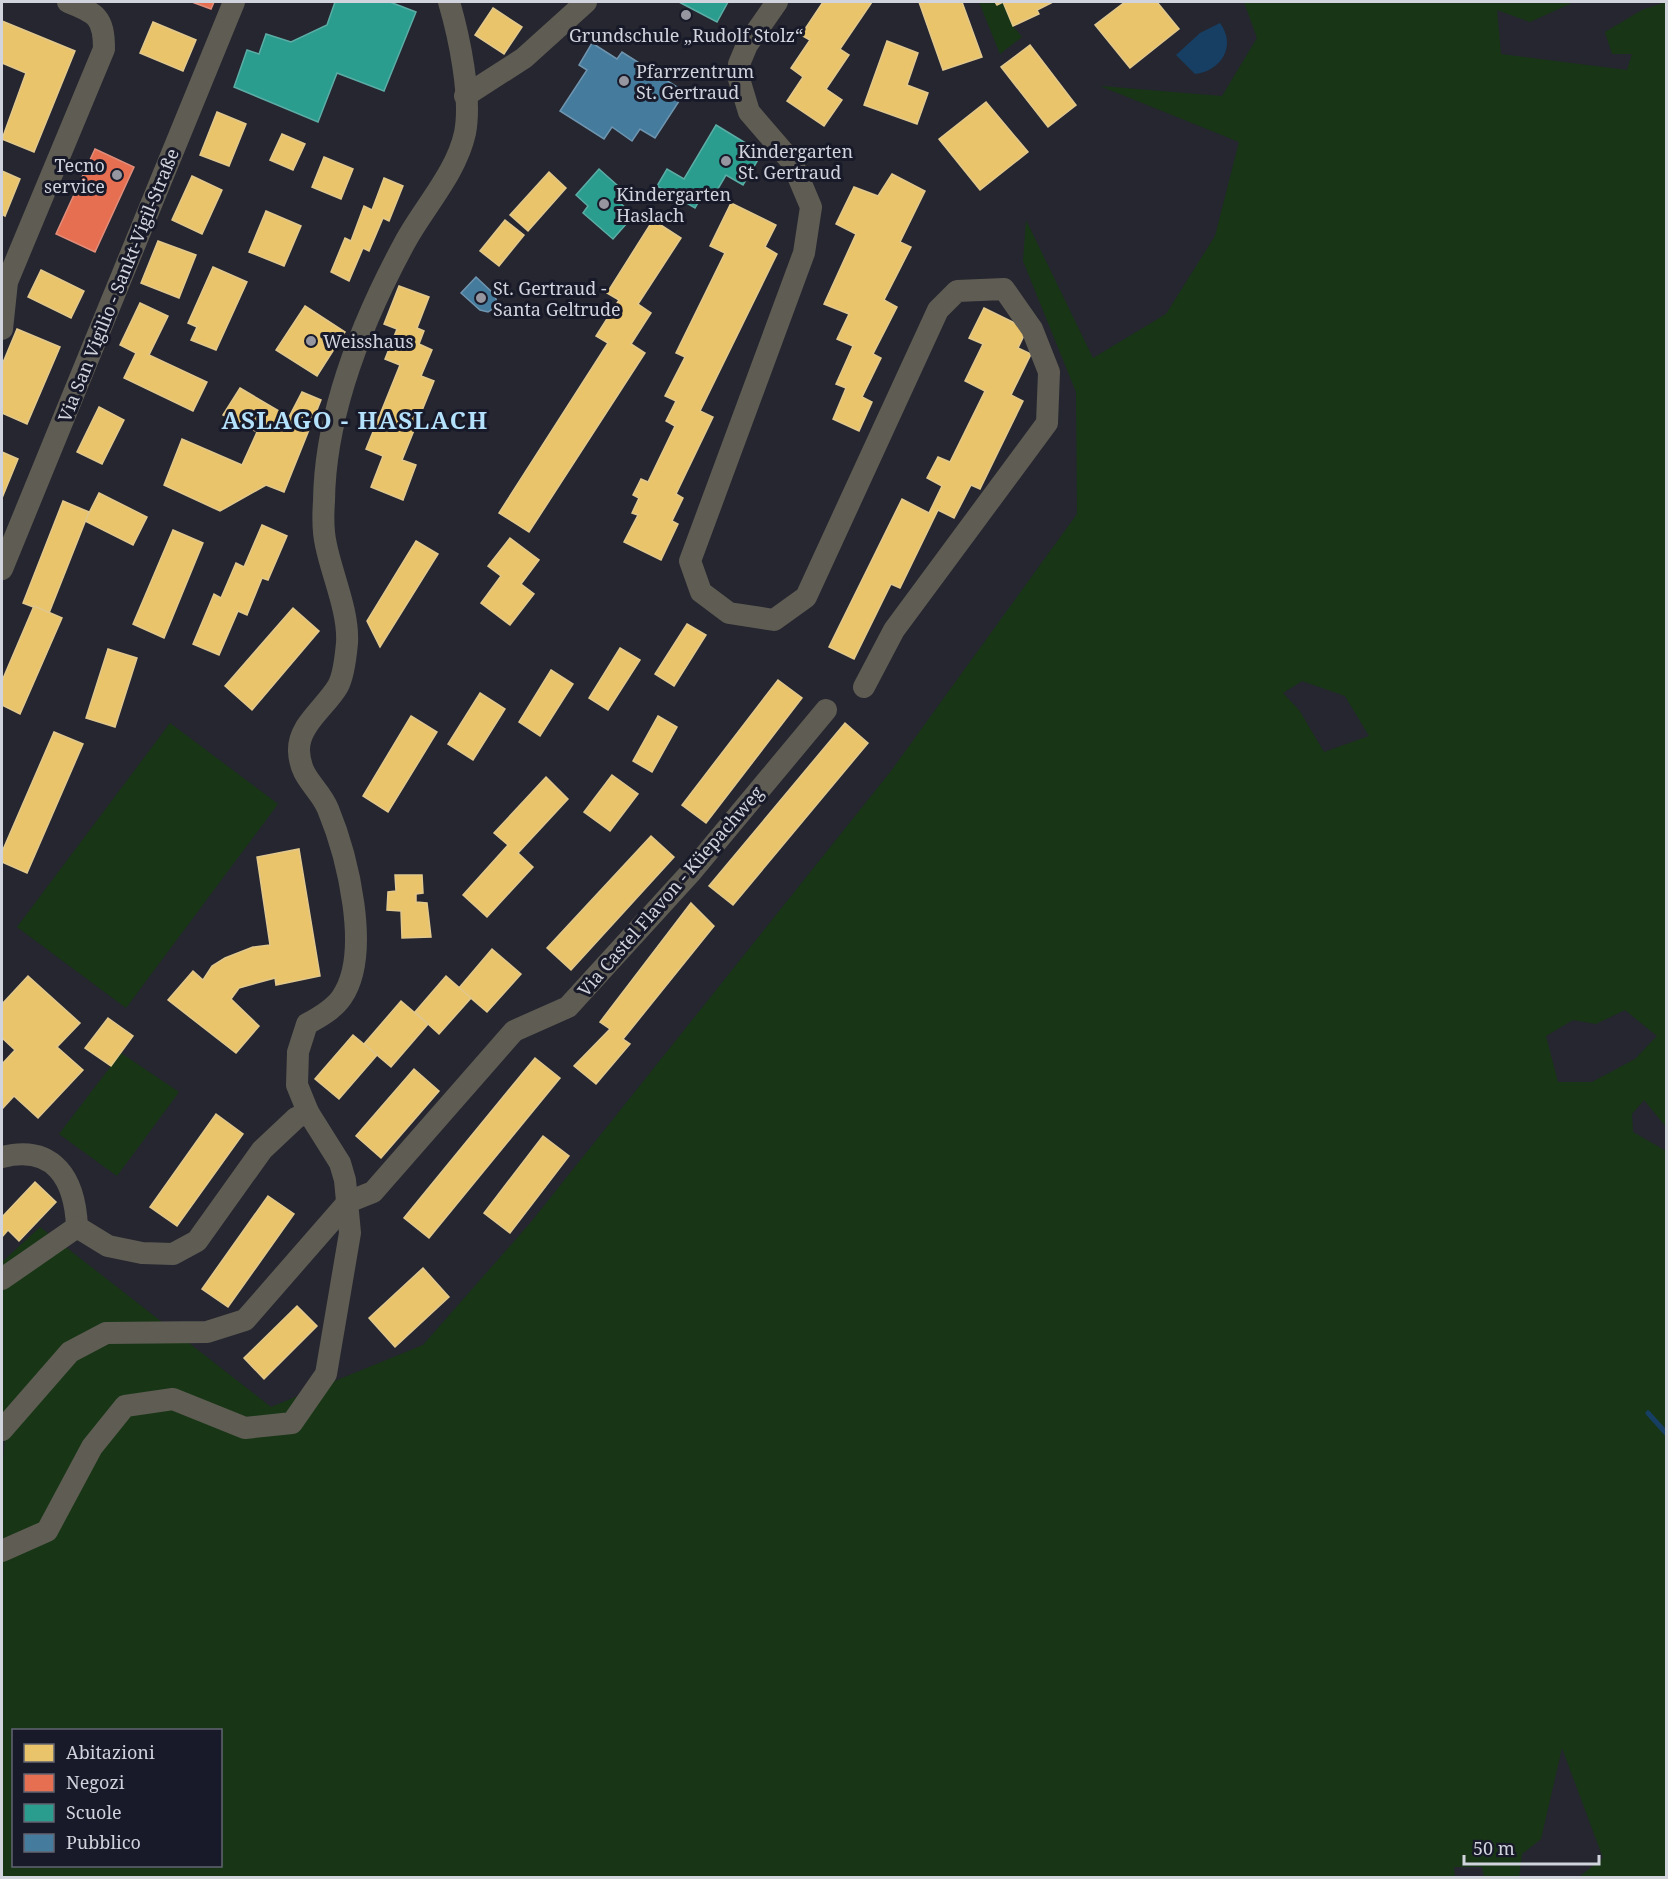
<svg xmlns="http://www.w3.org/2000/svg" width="1668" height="1879" font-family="'Noto Serif',serif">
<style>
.green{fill:#183616;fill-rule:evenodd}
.water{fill:#163f63}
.homes{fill:#e9c46a;stroke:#e2c88c;stroke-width:1.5}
.shops{fill:#e76f51;stroke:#e08d7b;stroke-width:1.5}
.schools{fill:#2a9d8f;stroke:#5cada6;stroke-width:1.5}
.public{fill:#457b9d;stroke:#6f95b0;stroke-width:1.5}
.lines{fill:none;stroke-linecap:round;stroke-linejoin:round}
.stream{stroke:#163f63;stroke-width:5}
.minor{stroke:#5f5c54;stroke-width:22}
.poi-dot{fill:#9596a0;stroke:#181a29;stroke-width:2}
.labels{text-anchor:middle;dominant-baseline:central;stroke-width:6;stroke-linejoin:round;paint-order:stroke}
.poi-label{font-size:18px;fill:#d1d3dd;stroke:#181a29;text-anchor:start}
.street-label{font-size:18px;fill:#d1d3dd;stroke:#181a29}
.district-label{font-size:24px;font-weight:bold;letter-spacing:1.5px;fill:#b4e1fc;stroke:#181a29}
</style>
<rect width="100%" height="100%" fill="#25262f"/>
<!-- green -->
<g class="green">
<polygon points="979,2 995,2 997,5 1003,2 1013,26 1022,37 1000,54"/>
<path d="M1244,2H1574L1530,22L1497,10L1501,54L1627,70L1632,54H1612L1605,32L1642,10L1666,2V1127L1644,1100L1632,1114L1633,1132L1666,1151V1877H1579L1603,1858L1562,1748L1541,1839L1522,1854L1519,1877H1484L1482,1867H1454L1455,1877H2V1471L6,1428H2V1262L40,1227L271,1407L423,1345L531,1222L891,771L1077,514L1076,392L1023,261L1026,220L1093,358L1166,314L1215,236L1239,142L1100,86L1222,96L1257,38ZM1302,681L1345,696L1369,736L1324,752L1299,710L1283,693ZM1625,1010L1657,1036L1635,1059L1592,1082H1558L1546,1036L1573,1020L1596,1024ZM14,1730H220V1866H14Z"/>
<polygon points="170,723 278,804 126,1008 17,927"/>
<polygon points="121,1053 179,1092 117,1176 59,1134"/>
</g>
<!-- water -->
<path class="water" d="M1220,23C1237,46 1221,71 1195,74L1176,55L1200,33Z"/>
<!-- homes -->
<g class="homes">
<polygon points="823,2 872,2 840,49 849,55 826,89 842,100 824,126 787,101 803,77 791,68 810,40 801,35"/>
<polygon points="919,2 962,2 982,57 943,70"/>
<polygon points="995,2 1050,2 1051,3 1037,10 1039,14 1013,26 1003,2 997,5"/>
<polygon points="1125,2 1157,2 1179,29 1130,68 1095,25"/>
<polygon points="493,8 522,27 504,54 475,35"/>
<polygon points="2,21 75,51 34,152 2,139 26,73 2,63"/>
<polygon points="153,22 196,40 183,71 140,53"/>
<polygon points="887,41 918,53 907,85 928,93 917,124 864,105"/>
<polygon points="1030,45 1076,105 1048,127 1001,67"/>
<polygon points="986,102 1028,152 980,190 939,139"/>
<polygon points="217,112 246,124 229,166 200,155"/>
<polygon points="282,134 305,144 293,170 270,160"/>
<polygon points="324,157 353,169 341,199 312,187"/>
<polygon points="2,171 20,179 5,216 2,214"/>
<polygon points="549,172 566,188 528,231 510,215"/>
<polygon points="892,174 925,191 900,242 911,247 884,300 897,307 873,354 881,358 862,397 872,402 859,431 833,419 846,388 836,384 853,346 837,339 849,314 824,304 856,234 836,224 854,187 878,196"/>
<polygon points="192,176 222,190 202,234 172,220"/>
<polygon points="384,178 403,186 389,221 383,218 369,251 363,248 349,281 331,272 345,238 351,241 364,206 372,210"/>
<polygon points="731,203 776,225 765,247 777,254 700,411 713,417 676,494 683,498 672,521 678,524 661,560 624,542 638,515 632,513 639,498 633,495 641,479 648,482 675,426 666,421 676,401 665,396 685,357 676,353 725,253 710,246"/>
<polygon points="266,211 301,226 284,266 249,252"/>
<polygon points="505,220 524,235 499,266 480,251"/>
<polygon points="653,220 681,238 638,304 651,313 631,344 645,353 529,532 499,513 608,343 596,336 619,300 607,293"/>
<polygon points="158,241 196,255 179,298 141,283"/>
<polygon points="213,267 247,282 216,350 191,340 197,327 188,323"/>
<polygon points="41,270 84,291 71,318 28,297"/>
<polygon points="399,286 429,297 417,328 424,331 419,344 432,350 421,376 434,381 402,460 416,465 403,500 371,487 383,456 366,449 400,365 385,359 397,329 384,324"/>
<polygon points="140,303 168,316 149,355 207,382 193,411 124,378 136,353 120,345"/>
<polygon points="305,306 345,332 317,376 276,350"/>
<polygon points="984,308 1027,329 1018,348 1031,354 1011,395 1023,401 980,489 971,485 954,518 938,510 900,588 891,584 854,659 829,647 902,499 929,513 942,486 927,478 938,457 950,462 985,391 965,381 983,344 969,338"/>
<polygon points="17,329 60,347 27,424 2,413 2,365"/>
<polygon points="240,388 289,417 302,392 321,400 284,492 266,485 220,511 164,485 182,439 242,465 257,432 223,415"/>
<polygon points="99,407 124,420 102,464 77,452"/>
<polygon points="2,452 18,459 2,498"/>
<polygon points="99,493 147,517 133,545 85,521"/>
<polygon points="63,501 89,512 49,613 23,603"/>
<polygon points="262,525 287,536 268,580 262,578 247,615 238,611 219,655 193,644 214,594 221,598 236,563 244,567"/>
<polygon points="173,530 203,543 164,638 133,624"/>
<polygon points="510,538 539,560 521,584 534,594 510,625 481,603 501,576 488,566"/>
<polygon points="416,541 438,554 380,647 367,621"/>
<polygon points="34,606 62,618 20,714 2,705 2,681"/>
<polygon points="293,608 319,631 252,710 225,686"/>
<polygon points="687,624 706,635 674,686 655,674"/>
<polygon points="620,648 640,660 608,710 589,698"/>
<polygon points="108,649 137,658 115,727 86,718"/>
<polygon points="551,670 573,684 540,736 519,722"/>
<polygon points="778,680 802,698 706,823 682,805"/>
<polygon points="480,693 505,709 473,760 448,744"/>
<polygon points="411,716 437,732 388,812 363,796"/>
<polygon points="658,716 677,727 652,772 633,761"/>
<polygon points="845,723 868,743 733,905 709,886"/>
<polygon points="54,732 83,744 27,873 2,862 2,852"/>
<polygon points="612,775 638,794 610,831 584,812"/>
<polygon points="546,777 568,799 518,853 533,867 487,917 463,895 508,845 494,833"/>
<polygon points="651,836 674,857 571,970 547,948"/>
<polygon points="299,849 320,976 276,985 275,978 239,988 231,999 259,1026 236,1053 168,1000 193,971 203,980 212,966 225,958 253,947 270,945 257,857"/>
<polygon points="395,875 422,875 423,893 416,894 416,902 427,903 431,937 402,938 401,911 387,910 388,892 396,891"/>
<polygon points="691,903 714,926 623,1039 630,1044 596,1084 574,1066 610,1029 600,1022"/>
<polygon points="492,949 521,974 487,1012 459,988"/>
<polygon points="28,976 80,1023 57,1047 83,1070 38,1118 14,1096 2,1109 2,1064 15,1050 2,1038 2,1004"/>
<polygon points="446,976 471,998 439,1034 415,1012"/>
<polygon points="401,1001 428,1024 391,1067 364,1044"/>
<polygon points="108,1018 133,1036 111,1066 85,1048"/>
<polygon points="353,1035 377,1055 339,1099 315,1079"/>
<polygon points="535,1058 560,1078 429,1238 404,1218"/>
<polygon points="414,1069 439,1091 381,1158 356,1136"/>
<polygon points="216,1114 243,1134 177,1226 150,1207"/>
<polygon points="543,1136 569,1156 510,1233 484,1213"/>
<polygon points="35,1182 56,1202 19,1241 8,1230 2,1237 2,1217"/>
<polygon points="268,1196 294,1214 228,1307 202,1289"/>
<polygon points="423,1268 449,1297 395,1347 369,1318"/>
<polygon points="297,1306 317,1326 264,1379 244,1358"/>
</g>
<!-- shops -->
<g class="shops">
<polygon points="192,2 214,2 211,9"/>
<polygon points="95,149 134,167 95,252 56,234"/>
</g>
<!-- schools -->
<g class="schools">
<polygon points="335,2 390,2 416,12 384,91 337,73 318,122 234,87 247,50 259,54 266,34 291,42 327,25"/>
<polygon points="679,2 728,2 717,22"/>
<polygon points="716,125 762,153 743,185 726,175 712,199 703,194 695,208 657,186 667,169 684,179"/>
<polygon points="599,169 626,193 619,202 634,215 613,239 583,213 588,206 576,195"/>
</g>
<!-- public -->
<g class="public">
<polygon points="592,43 617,59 622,52 685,92 655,138 640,129 632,141 612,127 604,139 560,111 587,70 579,65"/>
<polygon points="476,277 494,294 497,302 494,308 488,312 480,310 461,293"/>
</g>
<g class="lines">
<!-- stream -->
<polyline class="stream" points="1648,1413 1666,1433"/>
<!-- minor -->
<g class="minor">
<polyline points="777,2 747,45 739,64 739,79 749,112 792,162 811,207 804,253 690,561 701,592 729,613 774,620 806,597 938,310 957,291 1004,289 1032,329 1049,372 1047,423 894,630 864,687"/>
<polyline points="465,96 524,58 586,2"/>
<path d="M2,329L7,282L104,49C104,17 96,13 68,2"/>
<polyline points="2,569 234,2"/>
<path d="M2,1157C54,1144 75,1179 77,1227"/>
<polyline points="77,1227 108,1246 142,1253 173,1254 197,1241 262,1150 296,1118 308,1112"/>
<polyline points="2,1279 77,1227"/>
<polyline points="2,1430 70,1352 106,1333 207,1332 245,1320 348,1202 373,1192 514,1031 568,1007 692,871 826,710"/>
<path d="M2,1551L47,1531L92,1447L125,1406L173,1399L245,1428L292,1423L326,1374L350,1233L345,1180L340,1163L308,1112L297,1085L298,1052L307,1024C320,1017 334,1009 342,997C372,953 347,855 328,809C319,787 300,779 299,751C298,725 326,707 338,686C344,675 346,654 347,643C349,612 332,575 326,545C323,532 323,515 324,501C325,414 363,320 404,244C423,208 456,174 465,133C472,97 459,36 449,2"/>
</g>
</g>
<!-- markers -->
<g class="poi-dot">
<circle cx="686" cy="15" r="6"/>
<circle cx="624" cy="81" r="6"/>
<circle cx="726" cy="161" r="6"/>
<circle cx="117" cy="175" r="6"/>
<circle cx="604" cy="204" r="6"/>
<circle cx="481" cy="298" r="6"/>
<circle cx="311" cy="341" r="6"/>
</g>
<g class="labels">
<!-- poi labels -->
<g class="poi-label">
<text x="686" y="35" text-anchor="middle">Grundschule „Rudolf Stolz“</text>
<text x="636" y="71">Pfarrzentrum<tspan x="636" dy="21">St. Gertraud</tspan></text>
<text x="738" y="151">Kindergarten<tspan x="738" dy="21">St. Gertraud</tspan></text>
<text x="105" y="165" text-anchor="end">Tecno<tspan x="105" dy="21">service</tspan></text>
<text x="616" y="194">Kindergarten<tspan x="616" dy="21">Haslach</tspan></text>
<text x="493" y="288">St. Gertraud -<tspan x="493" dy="21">Santa Geltrude</tspan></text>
<text x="323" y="341">Weisshaus</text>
</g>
<!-- street labels -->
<g class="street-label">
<text transform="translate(118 285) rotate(-68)">Via San Vigilio - Sankt-Vigil-Straße</text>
<text transform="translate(670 891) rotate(-49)">Via Castel Flavon - Küepachweg</text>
</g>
<!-- district labels -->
<g class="district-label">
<text x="355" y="419">ASLAGO - HASLACH</text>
</g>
</g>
<!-- border -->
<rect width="1668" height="1879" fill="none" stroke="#d1d3dd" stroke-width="6"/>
<!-- legend -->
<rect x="12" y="1729" width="210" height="138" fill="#181a29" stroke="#626471" stroke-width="1.5"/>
<rect x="24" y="1744" width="30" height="18" fill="#e9c46a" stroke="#626471" stroke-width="1.5"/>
<text x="66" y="1759" font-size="18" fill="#d1d3dd">Abitazioni</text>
<rect x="24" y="1774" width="30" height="18" fill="#e76f51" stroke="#626471" stroke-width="1.5"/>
<text x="66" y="1789" font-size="18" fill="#d1d3dd">Negozi</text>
<rect x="24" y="1804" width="30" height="18" fill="#2a9d8f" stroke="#626471" stroke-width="1.5"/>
<text x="66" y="1819" font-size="18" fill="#d1d3dd">Scuole</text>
<rect x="24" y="1834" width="30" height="18" fill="#457b9d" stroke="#626471" stroke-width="1.5"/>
<text x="66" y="1849" font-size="18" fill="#d1d3dd">Pubblico</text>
<!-- scale -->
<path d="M1464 1855v9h135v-9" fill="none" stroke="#d1d3dd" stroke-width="3"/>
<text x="1473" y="1855" font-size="18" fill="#d1d3dd" stroke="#181a29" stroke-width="4.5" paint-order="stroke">50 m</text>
</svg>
